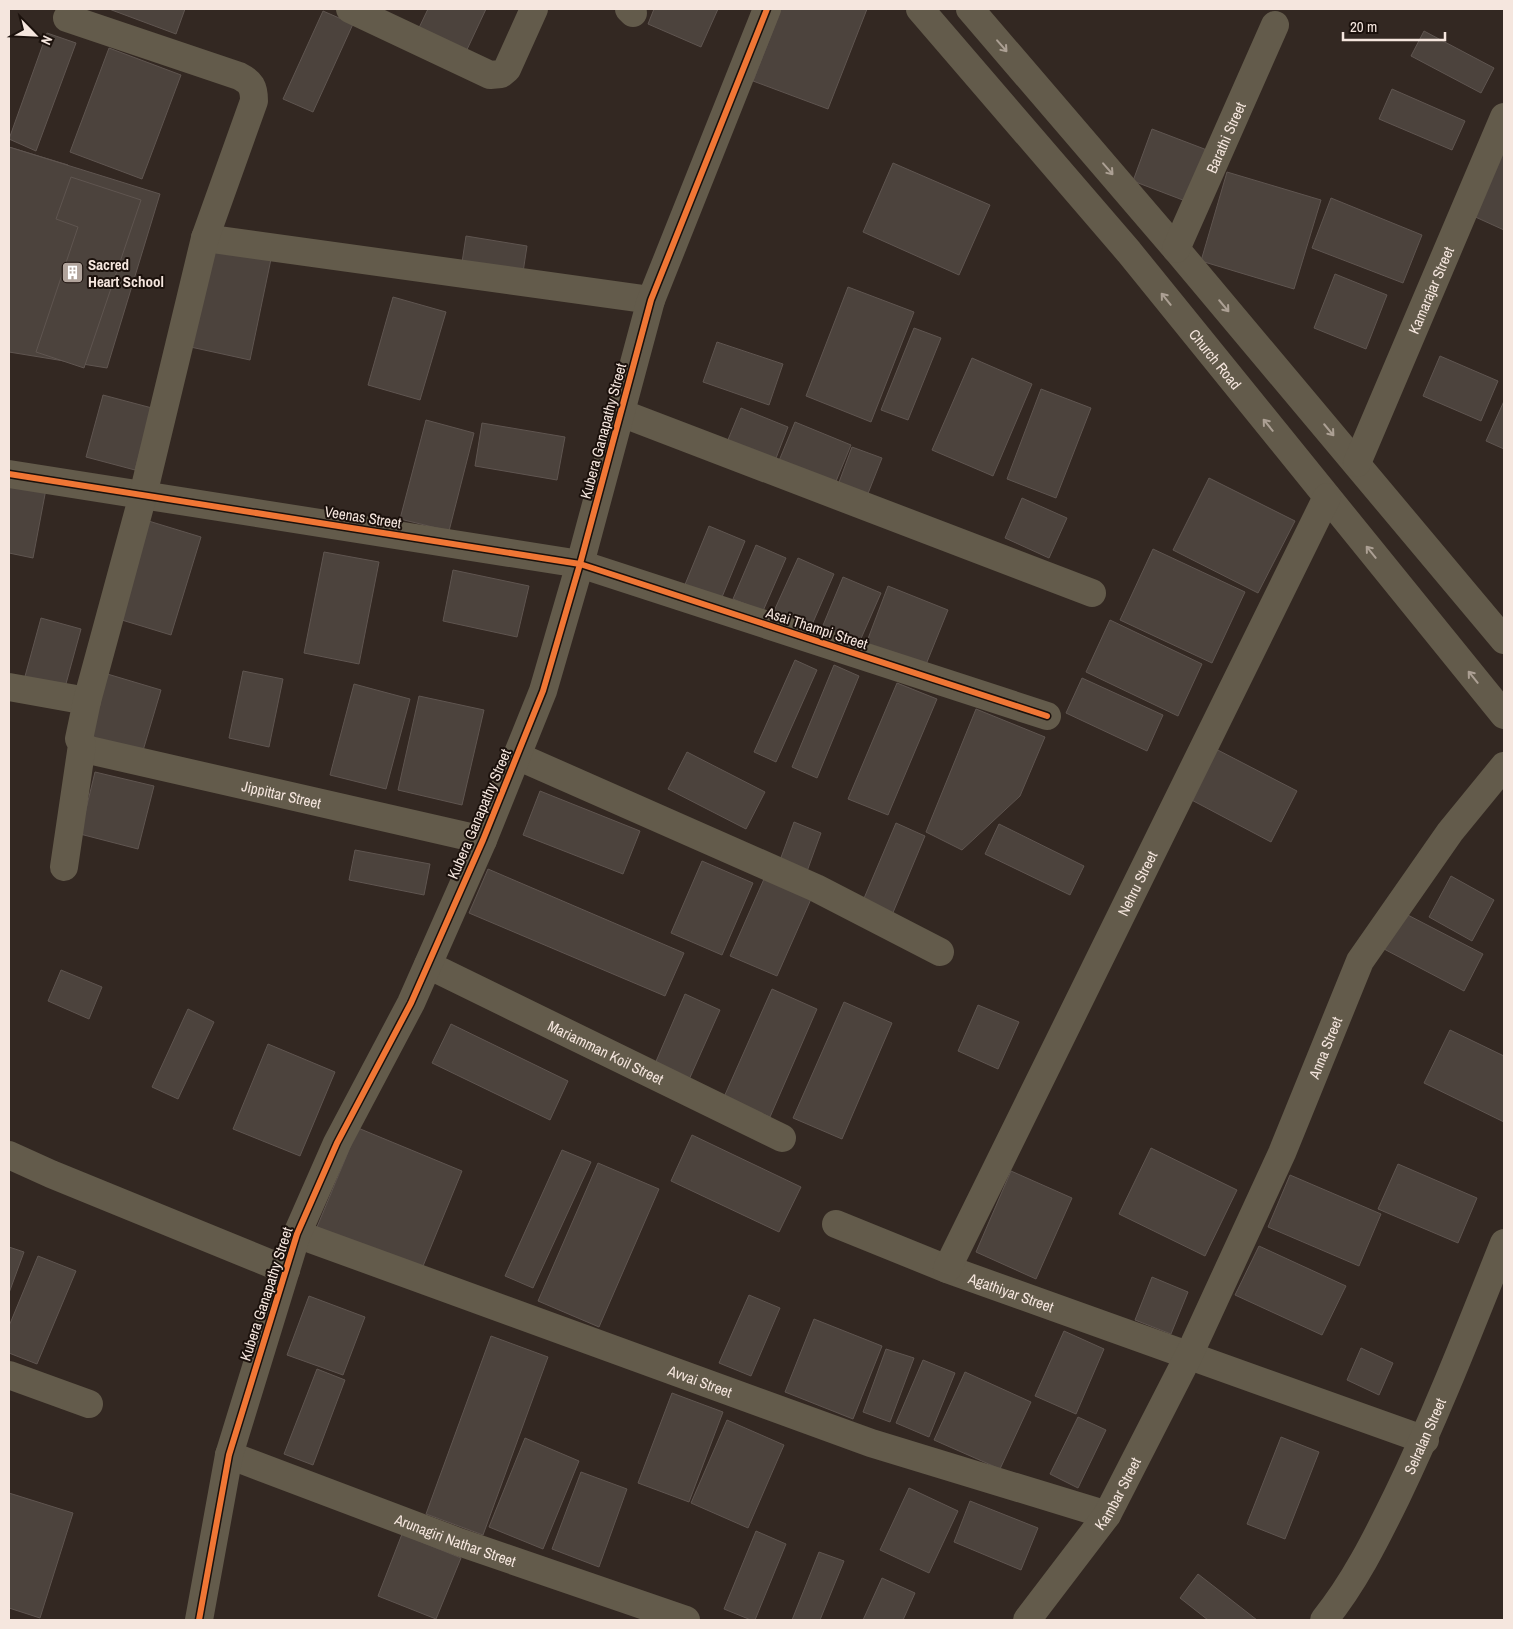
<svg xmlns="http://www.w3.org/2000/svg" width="1513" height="1629" font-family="'Archivo Narrow',sans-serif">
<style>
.building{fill:#4c433d;stroke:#5f5550}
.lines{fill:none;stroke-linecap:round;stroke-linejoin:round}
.minor{stroke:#635b4b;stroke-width:28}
.cycleway-casing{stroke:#1b110c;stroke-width:9}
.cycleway{stroke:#f07635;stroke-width:6}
.oneway{stroke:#aca094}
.labels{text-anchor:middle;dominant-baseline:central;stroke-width:4;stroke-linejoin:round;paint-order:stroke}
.street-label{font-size:15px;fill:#f5e6de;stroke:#1b110c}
.poi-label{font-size:15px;font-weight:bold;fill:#f5e6de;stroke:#1b110c;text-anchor:start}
</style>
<rect width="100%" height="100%" fill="#332822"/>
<!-- building -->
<g class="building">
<polygon points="109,9 185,9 176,34"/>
<polygon points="428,9 486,9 464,56 416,34"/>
<polygon points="654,9 718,9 701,47 648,24"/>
<polygon points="781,9 867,9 828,109 753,81"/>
<polygon points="323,11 353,24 313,112 283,99"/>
<polygon points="1424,31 1494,68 1481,93 1411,56"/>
<polygon points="47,33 76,43 36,151 9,139"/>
<polygon points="109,48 181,75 142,179 70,152"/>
<polygon points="1392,89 1465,121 1452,150 1379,119"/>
<polygon points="1152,129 1207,150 1188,202 1133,181"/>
<polygon points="1504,140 1504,230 1471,215"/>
<polygon points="9,147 68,165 57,199 9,184"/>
<polygon points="9,147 160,194 107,368 9,352"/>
<polygon points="893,163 990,205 959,275 863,232"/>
<polygon points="1227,172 1321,200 1294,289 1201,261"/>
<polygon points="71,177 141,200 84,368 36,352 78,227 56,219"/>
<polygon points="1331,198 1422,235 1403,283 1312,248"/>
<polygon points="466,236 527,246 522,279 461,269"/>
<polygon points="208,246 271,259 250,360 186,346"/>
<polygon points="1335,274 1387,295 1366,349 1314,328"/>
<polygon points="848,287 914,312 871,422 806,396"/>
<polygon points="393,297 446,312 420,400 368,385"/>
<polygon points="914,328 941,338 908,420 881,410"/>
<polygon points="717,342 783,364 769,405 703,382"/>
<polygon points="1440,356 1498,381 1481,421 1423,396"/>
<polygon points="972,358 1032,384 993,476 932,450"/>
<polygon points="1041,389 1091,408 1056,498 1007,479"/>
<polygon points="103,395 152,408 135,470 86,457"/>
<polygon points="1504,401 1504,449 1486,441"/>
<polygon points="741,408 788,427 773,466 725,447"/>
<polygon points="426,420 474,433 449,531 400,519"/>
<polygon points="795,422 851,445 832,491 776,468"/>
<polygon points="482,423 565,437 557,480 475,466"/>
<polygon points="852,447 882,458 867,496 838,485"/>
<polygon points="1209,478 1295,521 1258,593 1173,550"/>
<polygon points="9,482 46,489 33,558 9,553"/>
<polygon points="1022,498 1067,518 1049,558 1005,538"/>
<polygon points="142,519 201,537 171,635 112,617"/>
<polygon points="709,526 745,541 720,602 684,587"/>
<polygon points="756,545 786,558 763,611 733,599"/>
<polygon points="1153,549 1245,592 1212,663 1120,620"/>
<polygon points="324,552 379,562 359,664 304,653"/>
<polygon points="798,558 834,574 811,627 774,611"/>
<polygon points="453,570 529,586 517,637 443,621"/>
<polygon points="843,577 881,593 856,650 819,635"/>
<polygon points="888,586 948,610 925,667 866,644"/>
<polygon points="41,618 81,629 64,691 24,680"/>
<polygon points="1110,620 1202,664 1178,716 1086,672"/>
<polygon points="795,660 817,670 776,762 754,752"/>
<polygon points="834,665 859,676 817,778 792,767"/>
<polygon points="243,671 283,679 269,747 229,738"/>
<polygon points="104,673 161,690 142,754 86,737"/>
<polygon points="1082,678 1163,715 1147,751 1066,713"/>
<polygon points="897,683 937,699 888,815 848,799"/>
<polygon points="354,684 410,699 386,789 330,775"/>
<polygon points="419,696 484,710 462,805 398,790"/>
<polygon points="976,709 1045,737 1020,796 962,850 926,832"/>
<polygon points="1210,746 1297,791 1271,842 1184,796"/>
<polygon points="687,752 765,792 746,829 668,789"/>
<polygon points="95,772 154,786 138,849 80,834"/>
<polygon points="540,791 640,831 623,874 523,835"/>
<polygon points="794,822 821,833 806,874 779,863"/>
<polygon points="896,823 925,836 892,915 862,903"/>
<polygon points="999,824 1084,866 1070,895 985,854"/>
<polygon points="355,850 430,864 424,895 349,880"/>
<polygon points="702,861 753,883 722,955 671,933"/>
<polygon points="488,869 684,953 665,996 469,913"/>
<polygon points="1451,876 1494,900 1472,941 1429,917"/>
<polygon points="764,879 811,899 777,976 730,956"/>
<polygon points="1402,912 1483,954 1464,991 1384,949"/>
<polygon points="61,970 102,987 89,1019 48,1001"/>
<polygon points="772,989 817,1009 770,1117 724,1097"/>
<polygon points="685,994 720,1010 688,1082 654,1066"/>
<polygon points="844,1002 892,1023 842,1139 793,1118"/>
<polygon points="978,1005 1019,1022 998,1069 958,1051"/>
<polygon points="188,1009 214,1022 178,1099 152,1087"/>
<polygon points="451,1024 568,1081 550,1120 432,1063"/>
<polygon points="1450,1030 1504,1056 1504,1122 1424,1083"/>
<polygon points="268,1044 335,1072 300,1156 233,1129"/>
<polygon points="358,1128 462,1171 421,1271 317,1227"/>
<polygon points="692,1135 801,1187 779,1232 671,1181"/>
<polygon points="1151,1148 1237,1190 1205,1256 1119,1214"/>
<polygon points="562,1150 591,1162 533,1288 505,1276"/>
<polygon points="598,1163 659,1189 599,1327 538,1301"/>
<polygon points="1398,1164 1477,1198 1458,1243 1378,1209"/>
<polygon points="1011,1171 1072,1198 1036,1279 976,1252"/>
<polygon points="1290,1175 1381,1214 1359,1266 1268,1227"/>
<polygon points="1259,1246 1346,1286 1322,1335 1235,1295"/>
<polygon points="9,1247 24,1252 9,1293"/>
<polygon points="38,1256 76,1271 37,1364 9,1353 9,1326"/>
<polygon points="1152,1277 1188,1292 1171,1334 1135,1320"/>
<polygon points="749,1295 780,1308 751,1376 719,1363"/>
<polygon points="309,1296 365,1317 343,1375 287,1355"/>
<polygon points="814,1319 882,1346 853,1419 785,1392"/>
<polygon points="1064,1331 1104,1349 1076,1414 1035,1396"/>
<polygon points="491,1336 548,1357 483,1535 426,1514"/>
<polygon points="1361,1348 1393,1363 1379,1395 1347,1380"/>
<polygon points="886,1349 914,1358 890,1422 863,1412"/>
<polygon points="923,1360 955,1373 929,1437 896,1423"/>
<polygon points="317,1369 345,1380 313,1465 284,1454"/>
<polygon points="965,1372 1031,1402 1000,1469 934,1440"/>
<polygon points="672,1393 723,1412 689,1502 638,1483"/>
<polygon points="1078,1417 1106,1430 1078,1488 1050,1474"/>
<polygon points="727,1420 784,1445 748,1528 691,1503"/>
<polygon points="1281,1437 1319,1452 1285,1539 1247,1524"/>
<polygon points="525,1438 579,1461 543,1549 489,1527"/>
<polygon points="581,1472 627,1489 599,1567 552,1549"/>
<polygon points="909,1488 958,1511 929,1573 880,1550"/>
<polygon points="9,1493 73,1513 40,1618 9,1608"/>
<polygon points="970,1501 1038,1528 1021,1570 954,1542"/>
<polygon points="756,1531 786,1544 755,1620 751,1620 724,1609"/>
<polygon points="402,1534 461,1558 436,1619 378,1596"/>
<polygon points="819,1552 844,1561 820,1620 792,1620"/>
<polygon points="1198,1574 1257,1620 1208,1620 1180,1598"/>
<polygon points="882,1578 915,1593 903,1620 863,1620"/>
</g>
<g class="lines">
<!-- minor -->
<g class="minor">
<polyline points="350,9 490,75 501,74 507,69 534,9"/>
<polyline points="629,9 633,13"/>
<path id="s1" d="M920,9L1129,252L1504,715"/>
<polyline points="970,9 1176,249 1504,640"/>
<polyline points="205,238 651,300"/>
<path id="s2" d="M1176,249L1275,25"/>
<polyline points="621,413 1092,593"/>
<path id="s3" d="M1357,463L1504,117"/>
<polyline points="9,474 580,564 1047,716"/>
<polyline points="9,687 87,701"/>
<path id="s4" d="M82,745L89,750L483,840"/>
<polyline points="517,756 816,888 940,952"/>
<path d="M64,867L82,745L79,739L87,701L143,495L205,238L254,101C254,87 251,82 239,76L67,18"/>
<path id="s5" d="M428,965L782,1138"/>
<polyline points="9,1155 51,1174 286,1270"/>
<path id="s6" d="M836,1224L947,1269L1425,1440"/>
<path id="s7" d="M297,1234L871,1443L1107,1515"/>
<path id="s8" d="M947,1269L1327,497"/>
<polyline points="9,1375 89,1404"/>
<path id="s9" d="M229,1455L459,1542L686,1620"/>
<polyline points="199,1620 229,1455 297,1234 337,1143 411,1003 483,840 543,691 580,564 651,300 767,9"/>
<path id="s10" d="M1027,1620L1107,1515L1189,1355L1282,1153L1360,961L1450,832L1504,766"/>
<path id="s11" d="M1324,1620C1354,1583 1376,1539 1397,1496C1437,1413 1470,1328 1504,1243"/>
</g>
<defs>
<g id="cycleway">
<polyline points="9,474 580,564 1047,716"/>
<polyline points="199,1620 229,1455 297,1234 337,1143 411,1003 483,840 543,691 580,564 651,300 767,9"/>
</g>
</defs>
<!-- cycleway casing -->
<use href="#cycleway" class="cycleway-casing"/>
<!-- cycleway -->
<use href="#cycleway" class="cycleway"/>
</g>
<!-- one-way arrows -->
<defs><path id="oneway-shaft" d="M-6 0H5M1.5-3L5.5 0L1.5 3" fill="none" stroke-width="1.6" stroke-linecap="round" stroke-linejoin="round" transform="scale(1.25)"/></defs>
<g class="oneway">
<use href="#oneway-shaft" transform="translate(1002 46) rotate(49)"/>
<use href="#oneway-shaft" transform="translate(1108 169) rotate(49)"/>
<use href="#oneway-shaft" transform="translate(1166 299) rotate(-129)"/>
<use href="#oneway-shaft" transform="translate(1224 306) rotate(50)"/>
<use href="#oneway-shaft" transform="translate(1268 425) rotate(-129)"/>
<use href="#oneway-shaft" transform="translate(1329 430) rotate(50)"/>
<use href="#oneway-shaft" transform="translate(1371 552) rotate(-129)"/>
<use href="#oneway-shaft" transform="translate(1473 677) rotate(-129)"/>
</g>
<!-- icons -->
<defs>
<symbol id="building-square" viewBox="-11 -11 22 22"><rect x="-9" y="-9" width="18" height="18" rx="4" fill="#b1a49c" stroke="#1b110c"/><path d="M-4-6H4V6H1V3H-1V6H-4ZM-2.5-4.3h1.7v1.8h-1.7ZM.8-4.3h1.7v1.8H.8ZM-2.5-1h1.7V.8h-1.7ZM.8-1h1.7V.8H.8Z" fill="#fff"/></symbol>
</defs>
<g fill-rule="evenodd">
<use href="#building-square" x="60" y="260" width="25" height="25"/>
</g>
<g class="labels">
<!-- street labels -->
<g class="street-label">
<text stroke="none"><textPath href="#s2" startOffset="122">Barathi Street</textPath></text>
<text stroke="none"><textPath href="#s3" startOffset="188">Kamarajar Street</textPath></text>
<text stroke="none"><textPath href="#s1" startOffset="458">Church Road</textPath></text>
<text transform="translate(603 431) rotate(-75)">Kubera Ganapathy Street</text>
<text transform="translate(363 517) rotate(9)">Veenas Street</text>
<text transform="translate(817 628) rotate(18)">Asai Thampi Street</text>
<text stroke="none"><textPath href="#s4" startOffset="206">Jippittar Street</textPath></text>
<text transform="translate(479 814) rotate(-67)">Kubera Ganapathy Street</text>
<text stroke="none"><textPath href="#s8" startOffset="430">Nehru Street</textPath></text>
<text stroke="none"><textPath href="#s10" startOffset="648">Anna Street</textPath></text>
<text stroke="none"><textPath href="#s5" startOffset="198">Mariamman Koil Street</textPath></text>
<text stroke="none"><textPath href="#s6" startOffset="188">Agathiyar Street</textPath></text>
<text transform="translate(266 1294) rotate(-72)">Kubera Ganapathy Street</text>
<text stroke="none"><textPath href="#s7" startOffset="429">Avvai Street</textPath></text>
<text stroke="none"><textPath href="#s11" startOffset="210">Selralan Street</textPath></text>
<text stroke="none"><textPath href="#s10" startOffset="156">Kambar Street</textPath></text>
<text stroke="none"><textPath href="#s9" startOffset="242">Arunagiri Nathar Street</textPath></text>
</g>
<!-- poi labels -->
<g class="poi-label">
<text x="88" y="264">Sacred<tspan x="88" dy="17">Heart School</tspan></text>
</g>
</g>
<!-- border -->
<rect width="1513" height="1629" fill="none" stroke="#f5e6de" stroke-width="20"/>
<!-- north arrow -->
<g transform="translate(35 35) rotate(114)" stroke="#1b110c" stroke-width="4" paint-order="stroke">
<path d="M0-4L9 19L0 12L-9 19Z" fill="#f5e6de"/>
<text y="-8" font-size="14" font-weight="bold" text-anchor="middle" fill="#f5e6de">N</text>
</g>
<!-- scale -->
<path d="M1343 32v8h102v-8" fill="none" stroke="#f5e6de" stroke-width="2.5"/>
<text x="1350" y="32" font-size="15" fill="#f5e6de" stroke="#1b110c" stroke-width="4" paint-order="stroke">20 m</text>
</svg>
